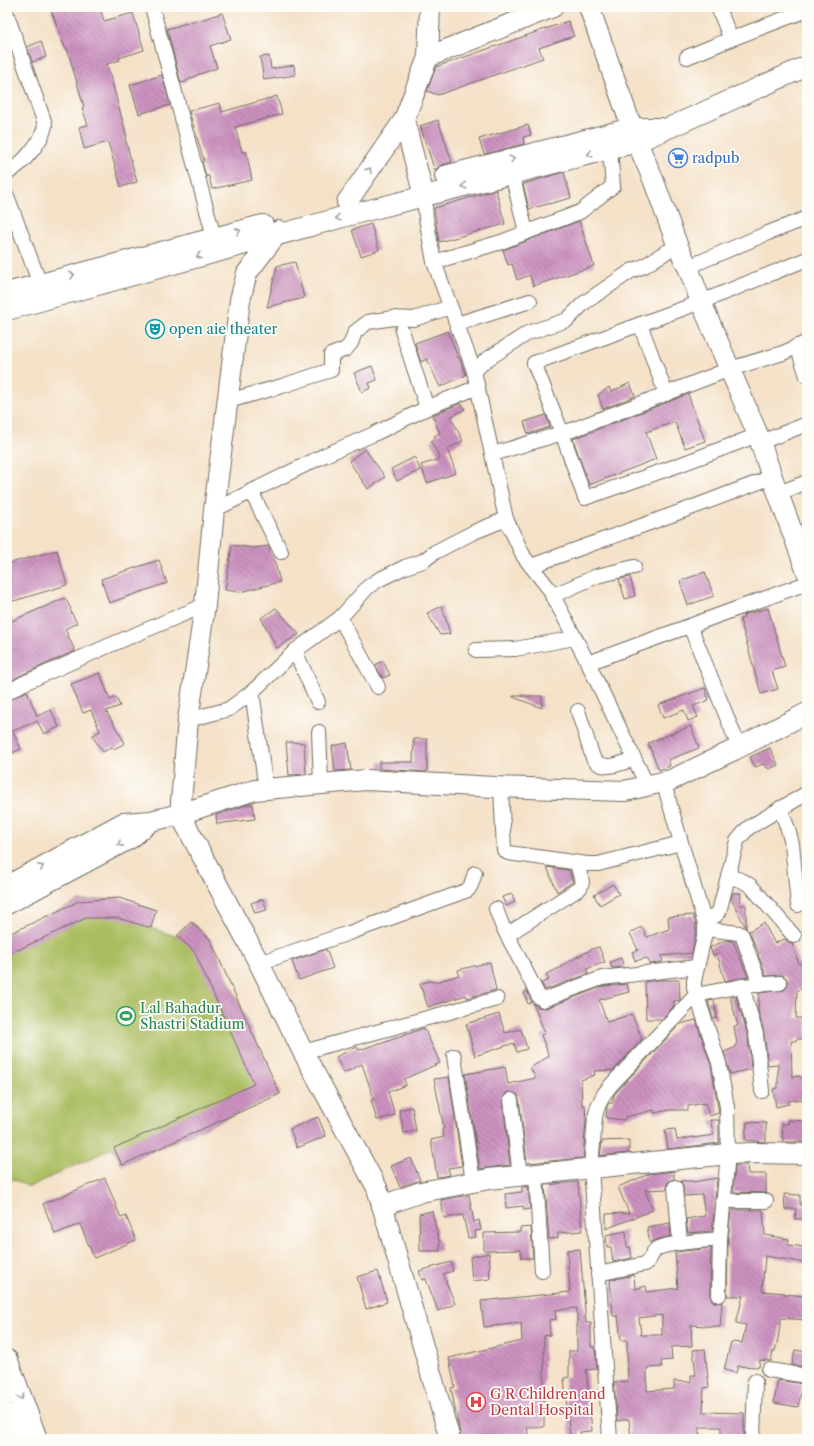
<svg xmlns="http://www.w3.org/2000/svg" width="814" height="1446" font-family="'Libre Caslon Text',serif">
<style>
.pitch{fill:#aabd61;stroke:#6a7446}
.building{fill:url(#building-back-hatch);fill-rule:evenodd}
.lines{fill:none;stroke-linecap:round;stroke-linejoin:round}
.street-casing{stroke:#716b62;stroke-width:16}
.secondary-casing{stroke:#716b62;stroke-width:22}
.highway-casing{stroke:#716b62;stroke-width:24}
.street{stroke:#fff;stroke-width:14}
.secondary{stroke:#fff;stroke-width:20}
.highway{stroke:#fff;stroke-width:22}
.oneway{stroke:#a0a0a0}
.labels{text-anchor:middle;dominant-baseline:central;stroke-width:3.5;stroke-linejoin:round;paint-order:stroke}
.shop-label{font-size:14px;fill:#366cbe;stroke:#fdfcf7;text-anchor:start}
.culture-label{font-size:14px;fill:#0d838f;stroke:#fdfcf7;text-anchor:start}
.leisure-label{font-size:14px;fill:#27864d;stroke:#fdfcf7;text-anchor:start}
.health-label{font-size:14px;fill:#be3a42;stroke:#fdfcf7;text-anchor:start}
</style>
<defs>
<pattern id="building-back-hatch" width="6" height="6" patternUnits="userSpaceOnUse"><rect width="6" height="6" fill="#cc92c0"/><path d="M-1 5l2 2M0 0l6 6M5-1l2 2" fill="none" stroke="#a6779c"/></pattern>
</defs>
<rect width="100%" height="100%" fill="#fdfcf7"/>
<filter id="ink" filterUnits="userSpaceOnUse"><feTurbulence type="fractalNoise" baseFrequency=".025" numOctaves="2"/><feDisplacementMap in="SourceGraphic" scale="8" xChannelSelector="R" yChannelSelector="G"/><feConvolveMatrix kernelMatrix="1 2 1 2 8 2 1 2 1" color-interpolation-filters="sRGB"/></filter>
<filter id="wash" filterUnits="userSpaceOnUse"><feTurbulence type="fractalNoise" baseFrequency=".012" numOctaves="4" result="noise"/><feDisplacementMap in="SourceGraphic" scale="16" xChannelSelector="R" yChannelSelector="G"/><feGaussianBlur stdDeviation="0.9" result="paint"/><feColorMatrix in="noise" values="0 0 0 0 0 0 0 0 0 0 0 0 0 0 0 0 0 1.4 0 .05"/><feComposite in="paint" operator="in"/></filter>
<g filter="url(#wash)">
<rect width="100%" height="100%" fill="#f4e1c7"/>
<!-- pitch -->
<polygon class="pitch" points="119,898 151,928 176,936 191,922 210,939 280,1094 122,1165 113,1148 29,1187 7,1177 7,935 79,901"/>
<g id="blocks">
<!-- building -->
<g class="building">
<polygon points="59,7 100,7 104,21 133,13 144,50 119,58 120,60 107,64 127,137 125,138 137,182 121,187 108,142 84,149 79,127 88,125 82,108 84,107 67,48 65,48 51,10"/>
<polygon points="222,13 231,39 210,46 217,68 197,75 186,81 186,82 181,83 167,29 197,20 197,21"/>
<polygon points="568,21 574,36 539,48 543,58 438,95 427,91 436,67"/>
<polygon points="41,41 46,57 32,62 27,47"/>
<polygon points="269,56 271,69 294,65 295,75 264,80 260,57"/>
<polygon points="162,75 170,105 139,114 130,85"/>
<polygon points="277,96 282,114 235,127 242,152 246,151 252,180 212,189 209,176 206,176 202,162 204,161 189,111 220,103 222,112"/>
<polygon points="438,120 452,162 442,165 437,168 435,171 420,126"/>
<polygon points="528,125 531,135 523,137 524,144 484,154 479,139"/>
<polygon points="564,172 571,198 529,209 523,184"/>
<polygon points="496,190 505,224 439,242 434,208"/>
<polygon points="579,221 594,266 533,286 530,275 517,280 512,264 508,265 503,250"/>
<polygon points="371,224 379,250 361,256 352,230"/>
<polygon points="295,262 304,298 267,307 277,266"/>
<polygon points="448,331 458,358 459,357 466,375 440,387 427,359 421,362 415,343"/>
<polygon points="372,366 377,380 369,383 371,388 362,392 354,373"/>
<polygon points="630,383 635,396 603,409 598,395 609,387 611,392"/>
<polygon points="688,394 705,441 685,448 675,422 646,432 656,459 589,485 573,439"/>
<polygon points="461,403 465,409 451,417 463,441 447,449 456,473 427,483 421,465 440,459 431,441 436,438 434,436 440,433 432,415"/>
<polygon points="546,415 550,427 528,434 524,422"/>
<polygon points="365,449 385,477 368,489 349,461"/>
<polygon points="415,457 420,470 397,481 391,469"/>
<polygon points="232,545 253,548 269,546 270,554 273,556 280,582 240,592 225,590"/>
<polygon points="57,550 67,585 7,603 7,564"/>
<polygon points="159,560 167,583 109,603 101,579"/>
<polygon points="705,572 714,596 688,605 680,581"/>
<polygon points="630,577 635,596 625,599 619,579"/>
<polygon points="65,598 71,609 70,610 77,623 65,629 75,651 19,676 7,683 7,623"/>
<polygon points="442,606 450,634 440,635 427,613"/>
<polygon points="276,608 299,634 277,648 261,618"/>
<polygon points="768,608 785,667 772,671 778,689 761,694 740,619 744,618 743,615"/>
<polygon points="383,661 390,675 383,678 375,665"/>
<polygon points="100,673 110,700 116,697 120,706 106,711 125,743 114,749 112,747 103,752 92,736 100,731 91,710 83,713 71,684"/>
<polygon points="705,688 709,700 693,706 698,717 688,721 684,710 663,718 658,705"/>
<polygon points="27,691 37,716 51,710 59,727 44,734 37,721 13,731 21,749 7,755 7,701"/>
<polygon points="513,696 542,696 542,708 513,697"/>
<polygon points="691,726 699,748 668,760 670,766 659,770 648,743"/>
<polygon points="414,739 427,739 427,772 379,769 379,762 413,762"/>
<polygon points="286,742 304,743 306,774 289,775"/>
<polygon points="347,743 351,770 335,771 332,746"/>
<polygon points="770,748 778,765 769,769 763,764 755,767 750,757"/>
<polygon points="253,804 255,819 217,824 216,815 247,805"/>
<polygon points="547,867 569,870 573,882 557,892"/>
<polygon points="613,884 619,894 600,905 594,895"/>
<polygon points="733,893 741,893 740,905 746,905 746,928 731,899"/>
<polygon points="512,894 515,902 506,906 502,897"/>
<polygon points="119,898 156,910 151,928 118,918 86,918 7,955 7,935 79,901"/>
<polygon points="263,899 267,910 255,913 251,903"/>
<polygon points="693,915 696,925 696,932 692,953 661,956 663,961 659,963 650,964 647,958 635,961 632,952 638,950 630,933 642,927 647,937 669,929 668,917"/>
<polygon points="191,922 210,939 280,1094 122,1165 114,1148 254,1084 194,951 177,936"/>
<polygon points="764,923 774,942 777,943 777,942 785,939 792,944 799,964 807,962 807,988 797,990 796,1018 807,1018 807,1039 796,1039 796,1041 791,1041 792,1077 800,1076 801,1078 807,1077 807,1090 802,1091 804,1099 788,1101 789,1104 776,1107 773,1089 778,1088 778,1064 768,1065 764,1033 758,1011 759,993 784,990 787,987 788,983 787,979 783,975 766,976 758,955 759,954 749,931"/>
<polygon points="726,940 733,941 748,977 725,981 717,954 713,955 710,948 711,947"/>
<polygon points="599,947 605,962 587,969 588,974 545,990 541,983 549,980 546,974 562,967 561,966 592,949"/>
<polygon points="326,949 333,968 299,980 292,961"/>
<polygon points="621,958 624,967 612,968 610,962"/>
<polygon points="490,962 496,990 467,998 466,995 428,1007 420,984 429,981 436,982 459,975 458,970"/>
<polygon points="657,980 679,980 680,1000 674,1001 674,1006 662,1019 646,1019 645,982"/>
<polygon points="627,984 629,992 599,1000 607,1022 632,1014 642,1039 614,1070 594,1071 595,1075 581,1080 582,1105 585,1105 586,1119 583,1158 527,1163 519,1099 518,1095 510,1092 506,1093 503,1101 510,1165 480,1169 465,1074 505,1067 508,1084 536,1078 530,1068 549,1056 541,1035 545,1033 533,1003 538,1007 546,1008 604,986"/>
<polygon points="527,991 532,1002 528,1004 524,993"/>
<polygon points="736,996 748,1036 751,1069 730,1074 724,1052 736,1047 735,1045 737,1044 734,1026 738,1026 730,997"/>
<polygon points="714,1000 717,1018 713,1019 708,1001"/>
<polygon points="499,1014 505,1033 521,1029 527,1049 517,1052 514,1043 475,1056 466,1024"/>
<polygon points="696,1020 711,1065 719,1113 709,1116 705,1103 688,1106 688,1110 670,1110 654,1113 654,1110 625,1117 624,1120 606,1118 607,1106 609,1103 612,1103 614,1095 617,1091 680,1024"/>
<polygon points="424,1028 440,1063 404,1079 406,1085 388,1092 395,1115 377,1120 371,1100 374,1099 362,1064 344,1073 336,1057 357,1047 359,1050 380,1043 380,1044"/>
<polygon points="449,1077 462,1166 448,1168 450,1175 437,1177 431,1140 444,1137 442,1129 444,1128 434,1079"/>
<polygon points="412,1107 416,1131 404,1133 399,1110"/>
<polygon points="318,1117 326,1136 297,1148 290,1129"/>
<polygon points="710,1120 719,1120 719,1143 668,1149 665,1130 675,1129 677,1140 694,1137 694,1138 714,1135"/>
<polygon points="789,1120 807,1121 807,1142 783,1142 782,1124 788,1124"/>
<polygon points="747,1122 766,1123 766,1142 745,1140"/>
<polygon points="629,1140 629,1153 600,1156 602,1141"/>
<polygon points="411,1158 420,1180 400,1187 391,1166"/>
<polygon points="735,1165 747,1165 748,1174 766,1174 766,1193 733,1192"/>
<polygon points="674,1171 674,1179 670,1180 668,1183 667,1189 645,1190 653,1210 606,1229 606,1214 629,1213 618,1187 649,1174"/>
<polygon points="105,1178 121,1218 126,1216 136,1240 94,1258 80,1224 55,1234 43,1204"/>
<polygon points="717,1178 712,1231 688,1233 686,1219 705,1216 702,1195 684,1196 683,1186 681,1181 693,1181 693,1182"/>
<polygon points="578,1182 582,1231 558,1233 558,1238 549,1239 545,1185"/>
<polygon points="528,1186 530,1209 524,1210 523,1206 506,1208 505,1194 522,1192 522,1187"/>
<polygon points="784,1194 800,1195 800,1205 807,1205 807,1219 795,1219 796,1209 785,1209"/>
<polygon points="469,1195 474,1222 479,1220 481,1230 475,1231 476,1237 468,1238 463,1215 444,1218 441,1200"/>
<polygon points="731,1210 763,1210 765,1235 789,1239 788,1245 807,1247 807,1263 765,1256 762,1291 784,1293 784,1294 805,1296 804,1309 807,1309 807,1320 781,1318 778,1339 775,1351 773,1351 771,1361 760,1360 759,1367 738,1366 736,1373 724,1370 731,1342 742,1343 746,1325 736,1323 743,1296 727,1296 728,1239"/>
<polygon points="432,1211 439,1241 440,1241 440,1251 420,1251 419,1214"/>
<polygon points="670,1223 671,1236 655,1240 650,1243 647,1227"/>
<polygon points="531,1227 533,1258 521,1258 521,1250 484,1251 484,1233 520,1232 520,1228"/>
<polygon points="626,1231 627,1247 630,1247 632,1258 613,1262 611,1247 607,1247 606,1235"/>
<path d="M711,1248L710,1295L711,1299L714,1302L722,1303L720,1327L691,1325L692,1346L671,1347L672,1360L661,1361L662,1367L647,1368V1391L674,1389V1381L691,1382V1375H696L693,1350L705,1349L709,1387L704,1388L703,1412L744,1413V1439H721V1427H699L700,1439H631L629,1419L617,1421L614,1382L628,1381L627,1340H621L618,1316H613L610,1280L634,1275L635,1289L646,1286L647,1292L678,1288L675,1252ZM662,1315V1335H641L639,1318Z"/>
<polygon points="580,1249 586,1323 591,1323 591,1347 595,1347 597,1369 586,1370 592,1431 580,1432 581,1436 570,1437 564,1378 569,1377 569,1351 577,1351 577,1308 555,1310 556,1319 549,1320 550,1335 544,1336 544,1427 527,1427 529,1439 461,1439 451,1388 455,1387 449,1358 522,1341 521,1323 484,1327 481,1301 570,1292 567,1250"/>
<polygon points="489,1253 490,1266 489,1267 490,1279 472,1281 470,1257"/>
<polygon points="451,1262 453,1271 443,1274 455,1304 438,1311 426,1279 422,1280 419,1271"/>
<polygon points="378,1271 387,1302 366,1309 357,1277"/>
<polygon points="795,1350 807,1352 807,1367 792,1365"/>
<polygon points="778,1380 803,1384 798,1407 774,1403"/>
</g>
</g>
</g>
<g filter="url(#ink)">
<use href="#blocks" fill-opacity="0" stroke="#716b62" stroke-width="1"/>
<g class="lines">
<defs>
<g id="street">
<polyline points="152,7 214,237"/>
<polyline points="718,7 731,39"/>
<path d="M7,15L45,124C44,140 21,166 7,173"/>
<polyline points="687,57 731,39 807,10"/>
<polyline points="512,174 526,232"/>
<polyline points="7,196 43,292"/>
<polyline points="424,196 426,218 434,262 474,371 506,519 524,557 550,590 588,663 807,583"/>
<polyline points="434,262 501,242 580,212 613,186 610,149"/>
<polyline points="688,267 768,233 807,218"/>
<polyline points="457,324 530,301"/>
<polyline points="640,324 666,394"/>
<polyline points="402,331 427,408"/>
<polyline points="797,346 807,376"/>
<polyline points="474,371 486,360 528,333 567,320 584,303 631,271 644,266 666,252 678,247"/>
<polyline points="228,401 282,386 331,370 331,355 346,349 351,343 355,332 368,322 393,318 414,319 450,307"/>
<polyline points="758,435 679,465 585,498 562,433 534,363 701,302 807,259"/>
<polyline points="761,442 807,424"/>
<polyline points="493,454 572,430 730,369 783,353 807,342"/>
<polyline points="251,491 281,552"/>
<polyline points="779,493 807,482"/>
<polyline points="214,510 325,455 374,434 431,406 478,387"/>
<polyline points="531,566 688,509 772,477"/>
<polyline points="552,596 597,576 634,567"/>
<polyline points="340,618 378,687"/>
<polyline points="690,626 739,747"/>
<polyline points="476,650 515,649 575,638"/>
<polyline points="295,651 318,702"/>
<polyline points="588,663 647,785"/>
<polyline points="252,692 266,789"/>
<polyline points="7,693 22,684 108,646 205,605"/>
<path d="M578,711L593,758C603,773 621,763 634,759"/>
<polyline points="188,720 229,709 252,692 295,651 340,618 368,587 378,580 405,567 423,561 435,552 474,532 506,519"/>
<polyline points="319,732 321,784"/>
<polyline points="663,781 705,924 705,933 694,981 694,987 719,1063 727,1107 728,1154 720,1239 719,1295"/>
<polyline points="501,787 504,850 508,853 587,864 598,864 681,843"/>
<polyline points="780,808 788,829 792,844 798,905"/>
<polyline points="728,876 743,881 751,886 794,936"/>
<polyline points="496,909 502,925 539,997 543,1000 602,978 697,967"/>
<polyline points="703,918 715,916 719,912 737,841 748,828 807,793"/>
<polyline points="706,929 739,933 742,935 760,985"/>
<polyline points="507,935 580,888 582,882 577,863"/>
<polyline points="259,963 349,933 468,890 471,885 475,873"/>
<polyline points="742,986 756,1034 762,1091"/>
<polyline points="303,1052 497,999"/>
<polyline points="454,1056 473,1182"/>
<polyline points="511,1100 520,1176"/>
<polyline points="536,1174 542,1271"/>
<polyline points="675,1187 680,1243"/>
<polyline points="723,1201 766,1201"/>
<path d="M598,1274L645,1264C652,1260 651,1251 658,1248C671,1242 704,1241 720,1239"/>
<polyline points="769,1370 807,1376"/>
<polyline points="610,1439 591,1168 595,1117 598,1106 604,1094 611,1085 696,995 742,986 780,983"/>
<polyline points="753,1439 755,1381"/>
</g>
<g id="secondary">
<polyline points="589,7 637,142 653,179 678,247 688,267 701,302 758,435 772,477 807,572"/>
<polyline points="428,57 430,7"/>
<polyline points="404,120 424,196"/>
<polyline points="445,176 632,128 661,128"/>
<polyline points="347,202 404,120 428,57 553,7"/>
<polyline points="7,293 263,225"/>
<polyline points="7,310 350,215 637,142 807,66"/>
<polyline points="7,886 123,823 151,821 180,814 188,720 205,605 214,510 240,300 247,273 279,231"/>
<polyline points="7,904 131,838 151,821"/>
<polyline points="382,1206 421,1192 489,1179 728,1154 753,1153 807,1154"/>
<polyline points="450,1439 377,1188 303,1052 259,963 180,814 255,790 366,780 494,787 625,791 671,780 734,750 807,713"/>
</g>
<g id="highway">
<polyline points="7,1361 36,1439"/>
<polyline points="7,1415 16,1439"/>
</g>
</defs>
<!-- street casing -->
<use href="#street" class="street-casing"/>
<!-- secondary casing -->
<use href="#secondary" class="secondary-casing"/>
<!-- highway casing -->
<use href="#highway" class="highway-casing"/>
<!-- street -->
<use href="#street" class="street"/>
<!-- secondary -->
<use href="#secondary" class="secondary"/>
<!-- highway -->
<use href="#highway" class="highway"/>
</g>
<!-- one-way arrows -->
<defs><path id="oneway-chevron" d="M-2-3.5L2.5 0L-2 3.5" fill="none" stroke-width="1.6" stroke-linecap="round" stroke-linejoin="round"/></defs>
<g class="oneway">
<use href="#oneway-chevron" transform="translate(590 154) rotate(166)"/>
<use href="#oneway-chevron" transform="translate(512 159) rotate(-14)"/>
<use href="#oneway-chevron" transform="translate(369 170) rotate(-55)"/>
<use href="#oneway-chevron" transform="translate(464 186) rotate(166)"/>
<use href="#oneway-chevron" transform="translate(338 218) rotate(165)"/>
<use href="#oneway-chevron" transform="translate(238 231) rotate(-14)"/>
<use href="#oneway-chevron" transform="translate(199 256) rotate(164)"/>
<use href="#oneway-chevron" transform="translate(72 275) rotate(-15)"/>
<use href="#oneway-chevron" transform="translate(120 844) rotate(152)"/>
<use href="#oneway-chevron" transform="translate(41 867) rotate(-28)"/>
<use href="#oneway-chevron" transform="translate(21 1397) rotate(70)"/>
</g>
</g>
<!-- icons -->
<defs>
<symbol id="supermarket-ring" viewBox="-11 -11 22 22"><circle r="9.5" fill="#fdfcf7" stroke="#3f7fe0" stroke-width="1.5"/><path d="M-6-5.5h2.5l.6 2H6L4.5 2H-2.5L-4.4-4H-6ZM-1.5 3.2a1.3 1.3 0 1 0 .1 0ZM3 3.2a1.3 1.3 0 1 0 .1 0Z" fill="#3f7fe0"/></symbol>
<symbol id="theatre-ring" viewBox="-11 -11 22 22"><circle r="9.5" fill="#fdfcf7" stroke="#0f9aa8" stroke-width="1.5"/><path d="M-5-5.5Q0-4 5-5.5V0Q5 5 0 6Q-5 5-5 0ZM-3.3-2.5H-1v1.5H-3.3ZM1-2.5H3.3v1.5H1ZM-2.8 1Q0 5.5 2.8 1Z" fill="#0f9aa8"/></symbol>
<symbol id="stadium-ring" viewBox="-11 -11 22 22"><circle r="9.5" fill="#fdfcf7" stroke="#2e9e5b" stroke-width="1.5"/><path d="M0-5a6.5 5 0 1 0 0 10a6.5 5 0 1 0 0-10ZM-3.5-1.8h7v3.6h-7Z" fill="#2e9e5b"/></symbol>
<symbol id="hospital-ring" viewBox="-11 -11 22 22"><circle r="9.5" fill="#fdfcf7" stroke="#e0444e" stroke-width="1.5"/><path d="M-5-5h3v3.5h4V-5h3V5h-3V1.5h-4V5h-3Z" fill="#e0444e"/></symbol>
</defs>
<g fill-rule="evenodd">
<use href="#supermarket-ring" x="667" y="147" width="22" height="22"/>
<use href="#theatre-ring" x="144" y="318" width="22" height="22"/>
<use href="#stadium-ring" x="115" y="1005" width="22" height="22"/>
<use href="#hospital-ring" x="465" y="1391" width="22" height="22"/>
</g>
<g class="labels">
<!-- shop labels -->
<g class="shop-label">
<text x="692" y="158">radpub</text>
</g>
<!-- culture labels -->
<g class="culture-label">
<text x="169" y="329">open aie theater</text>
</g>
<!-- leisure labels -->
<g class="leisure-label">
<text x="140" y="1008">Lal Bahadur<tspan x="140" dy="16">Shastri Stadium</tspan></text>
</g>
<!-- health labels -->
<g class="health-label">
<text x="490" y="1394">G R Children and<tspan x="490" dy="16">Dental Hospital</tspan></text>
</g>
</g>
<!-- margin -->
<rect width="814" height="1446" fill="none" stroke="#fdfcf7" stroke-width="24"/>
</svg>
